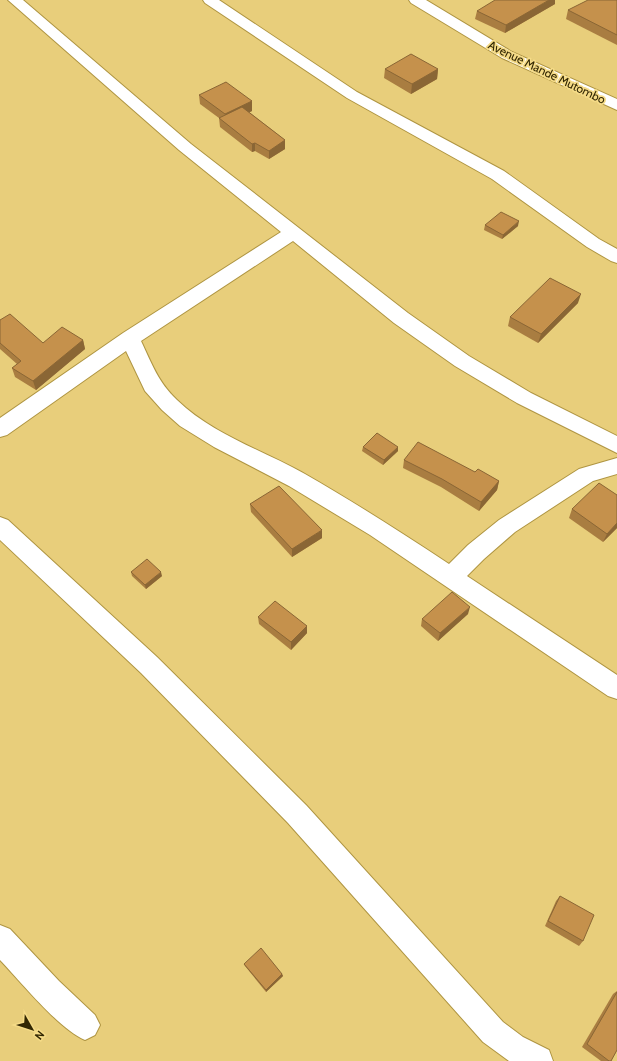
<svg xmlns="http://www.w3.org/2000/svg" width="617" height="1061" font-family="Cabin,sans-serif">
<style>
.lines{fill:none;stroke-linecap:round;stroke-linejoin:round}
.minor-casing{stroke:#af9542;stroke-width:2}
.minor{fill:#fff;fill-rule:evenodd}
.wall{fill:#a97d41}
.shaded-wall{fill:#8a6635}
.building{fill:#c5914c;stroke:#8a6635}
.labels{text-anchor:middle;dominant-baseline:central;stroke-width:3.5;stroke-linejoin:round;paint-order:stroke}
.far-street-label{font-size:12px;fill:#322703;stroke:#f5db87}
</style>
<rect width="100%" height="100%" fill="#e8ce7b"/>
<g class="lines">
<defs>
<g id="minor">
<path d="M8,0H23L191,144L408,313L469,356L531,393L617,436V453L517,403L455,366L394,323L293,241L141,341C152,364 158,382 177,400C212,434 262,450 305,474C354,502 402,533 449,564L468,545L499,520L579,469L617,458V474L593,481L515,532L484,559L467,576L617,675V699L608,696L370,535L289,486L214,447L180,426L162,410L145,391L126,351L7,435L0,437V418L123,333L281,232L179,150Z"/>
<polygon points="203,0 219,0 357,92 504,171 599,239 617,249 617,263 611,261 587,247 492,179 347,98 205,3"/>
<polygon points="409,0 426,0 512,52 617,99 617,110 502,58 411,3"/>
<polygon points="0,517 8,520 157,657 306,805 503,1022 523,1037 549,1050 553,1061 509,1061 483,1042 288,823 141,673 0,540"/>
<path d="M0,925L10,929L59,981L95,1015L100,1025L95,1035L85,1040C59,1029 21,982 0,960Z"/>
</g>
</defs>
<!-- minor casing -->
<use href="#minor" class="minor-casing"/>
<!-- minor -->
<use href="#minor" class="minor"/>
</g>
<!-- wall -->
<g class="wall">
<polygon points="617,0 617,45 566,19 568,10"/>
<polygon points="555,4 505,33 475,19 477,11"/>
<polygon points="385,69 438,69 437,79 411,94 384,78"/>
<polygon points="199,95 252,101 252,111 249,112 285,140 285,149 269,159 255,151 252,152 220,127 219,118 200,104"/>
<polygon points="485,225 518,226 502,239 484,230"/>
<polygon points="578,303 538,343 508,326 510,317"/>
<polygon points="0,320 43,343 83,340 85,349 36,390 15,377 12,368 17,364 0,349"/>
<polygon points="363,447 398,451 383,465 362,451"/>
<polygon points="404,460 475,472 499,481 497,490 479,511 441,487 403,468"/>
<polygon points="617,495 617,528 603,542 569,518 572,509"/>
<polygon points="250,504 322,538 292,557 251,512"/>
<polygon points="131,572 162,576 146,589 132,576"/>
<polygon points="468,614 438,641 421,626 422,619"/>
<polygon points="258,617 307,633 291,650 259,624"/>
<polygon points="560,896 583,941 579,946 545,926 556,901"/>
<polygon points="244,964 282,974 283,976 266,992 245,966"/>
<polygon points="617,991 617,1050 611,1061 601,1061 582,1047 613,994"/>
</g>
<!-- shaded-wall -->
<g class="shaded-wall">
<polygon points="549,0 555,0 555,4 505,33 506,25"/>
<polygon points="438,69 437,79 411,94 412,84"/>
<polygon points="252,101 252,111 226,124 225,114"/>
<polygon points="285,140 285,149 269,159 269,151"/>
<polygon points="255,143 255,151 252,152 252,144"/>
<polygon points="519,221 518,226 502,239 503,235"/>
<polygon points="581,294 578,303 538,343 541,334"/>
<polygon points="83,340 85,349 36,390 33,381"/>
<polygon points="398,447 398,451 383,465 384,460"/>
<polygon points="499,481 497,490 479,511 481,502"/>
<polygon points="617,523 617,528 603,542 607,534"/>
<polygon points="322,530 322,538 292,557 292,549"/>
<polygon points="161,572 162,576 146,589 145,585"/>
<polygon points="470,607 468,614 438,641 440,633"/>
<polygon points="307,626 307,633 291,650 291,642"/>
<polygon points="282,974 283,976 266,992 266,990"/>
</g>
<!-- building -->
<g class="building">
<polygon points="495,0 549,0 506,25 477,11"/>
<polygon points="588,0 617,0 617,35 568,10"/>
<polygon points="411,54 438,69 412,84 385,69"/>
<polygon points="226,82 252,101 225,114 199,95"/>
<polygon points="242,107 285,140 269,151 255,143 252,144 219,118"/>
<polygon points="501,212 519,221 503,235 485,225"/>
<polygon points="550,278 581,294 541,334 510,317"/>
<polygon points="10,314 43,343 62,327 83,340 33,381 12,368 21,361 0,343 0,320"/>
<polygon points="377,433 398,447 384,460 363,447"/>
<polygon points="418,442 475,472 478,469 499,481 481,502 442,479 404,460"/>
<polygon points="599,483 617,495 617,523 607,534 572,509"/>
<polygon points="279,486 322,530 292,549 250,504"/>
<polygon points="147,559 161,572 145,585 131,572"/>
<polygon points="452,592 470,607 440,633 422,619"/>
<polygon points="275,601 307,626 291,642 258,617"/>
<polygon points="560,896 594,915 583,941 548,921"/>
<polygon points="261,948 282,974 266,990 244,964"/>
<polygon points="617,992 617,1050 611,1061 609,1061 587,1044"/>
</g>
<g class="labels">
<!-- far-street labels -->
<g class="far-street-label">
<text transform="translate(547 72) rotate(26)">Avenue Mande Mutombo</text>
</g>
</g>
<!-- north arrow -->
<g transform="translate(32 1029) rotate(129)" stroke="#f5db87" stroke-width="3" paint-order="stroke">
<path d="M0-3L7 15L0 10L-7 15Z" fill="#322703"/>
<text y="-6" font-size="11" font-weight="bold" text-anchor="middle" fill="#322703">N</text>
</g>
</svg>
